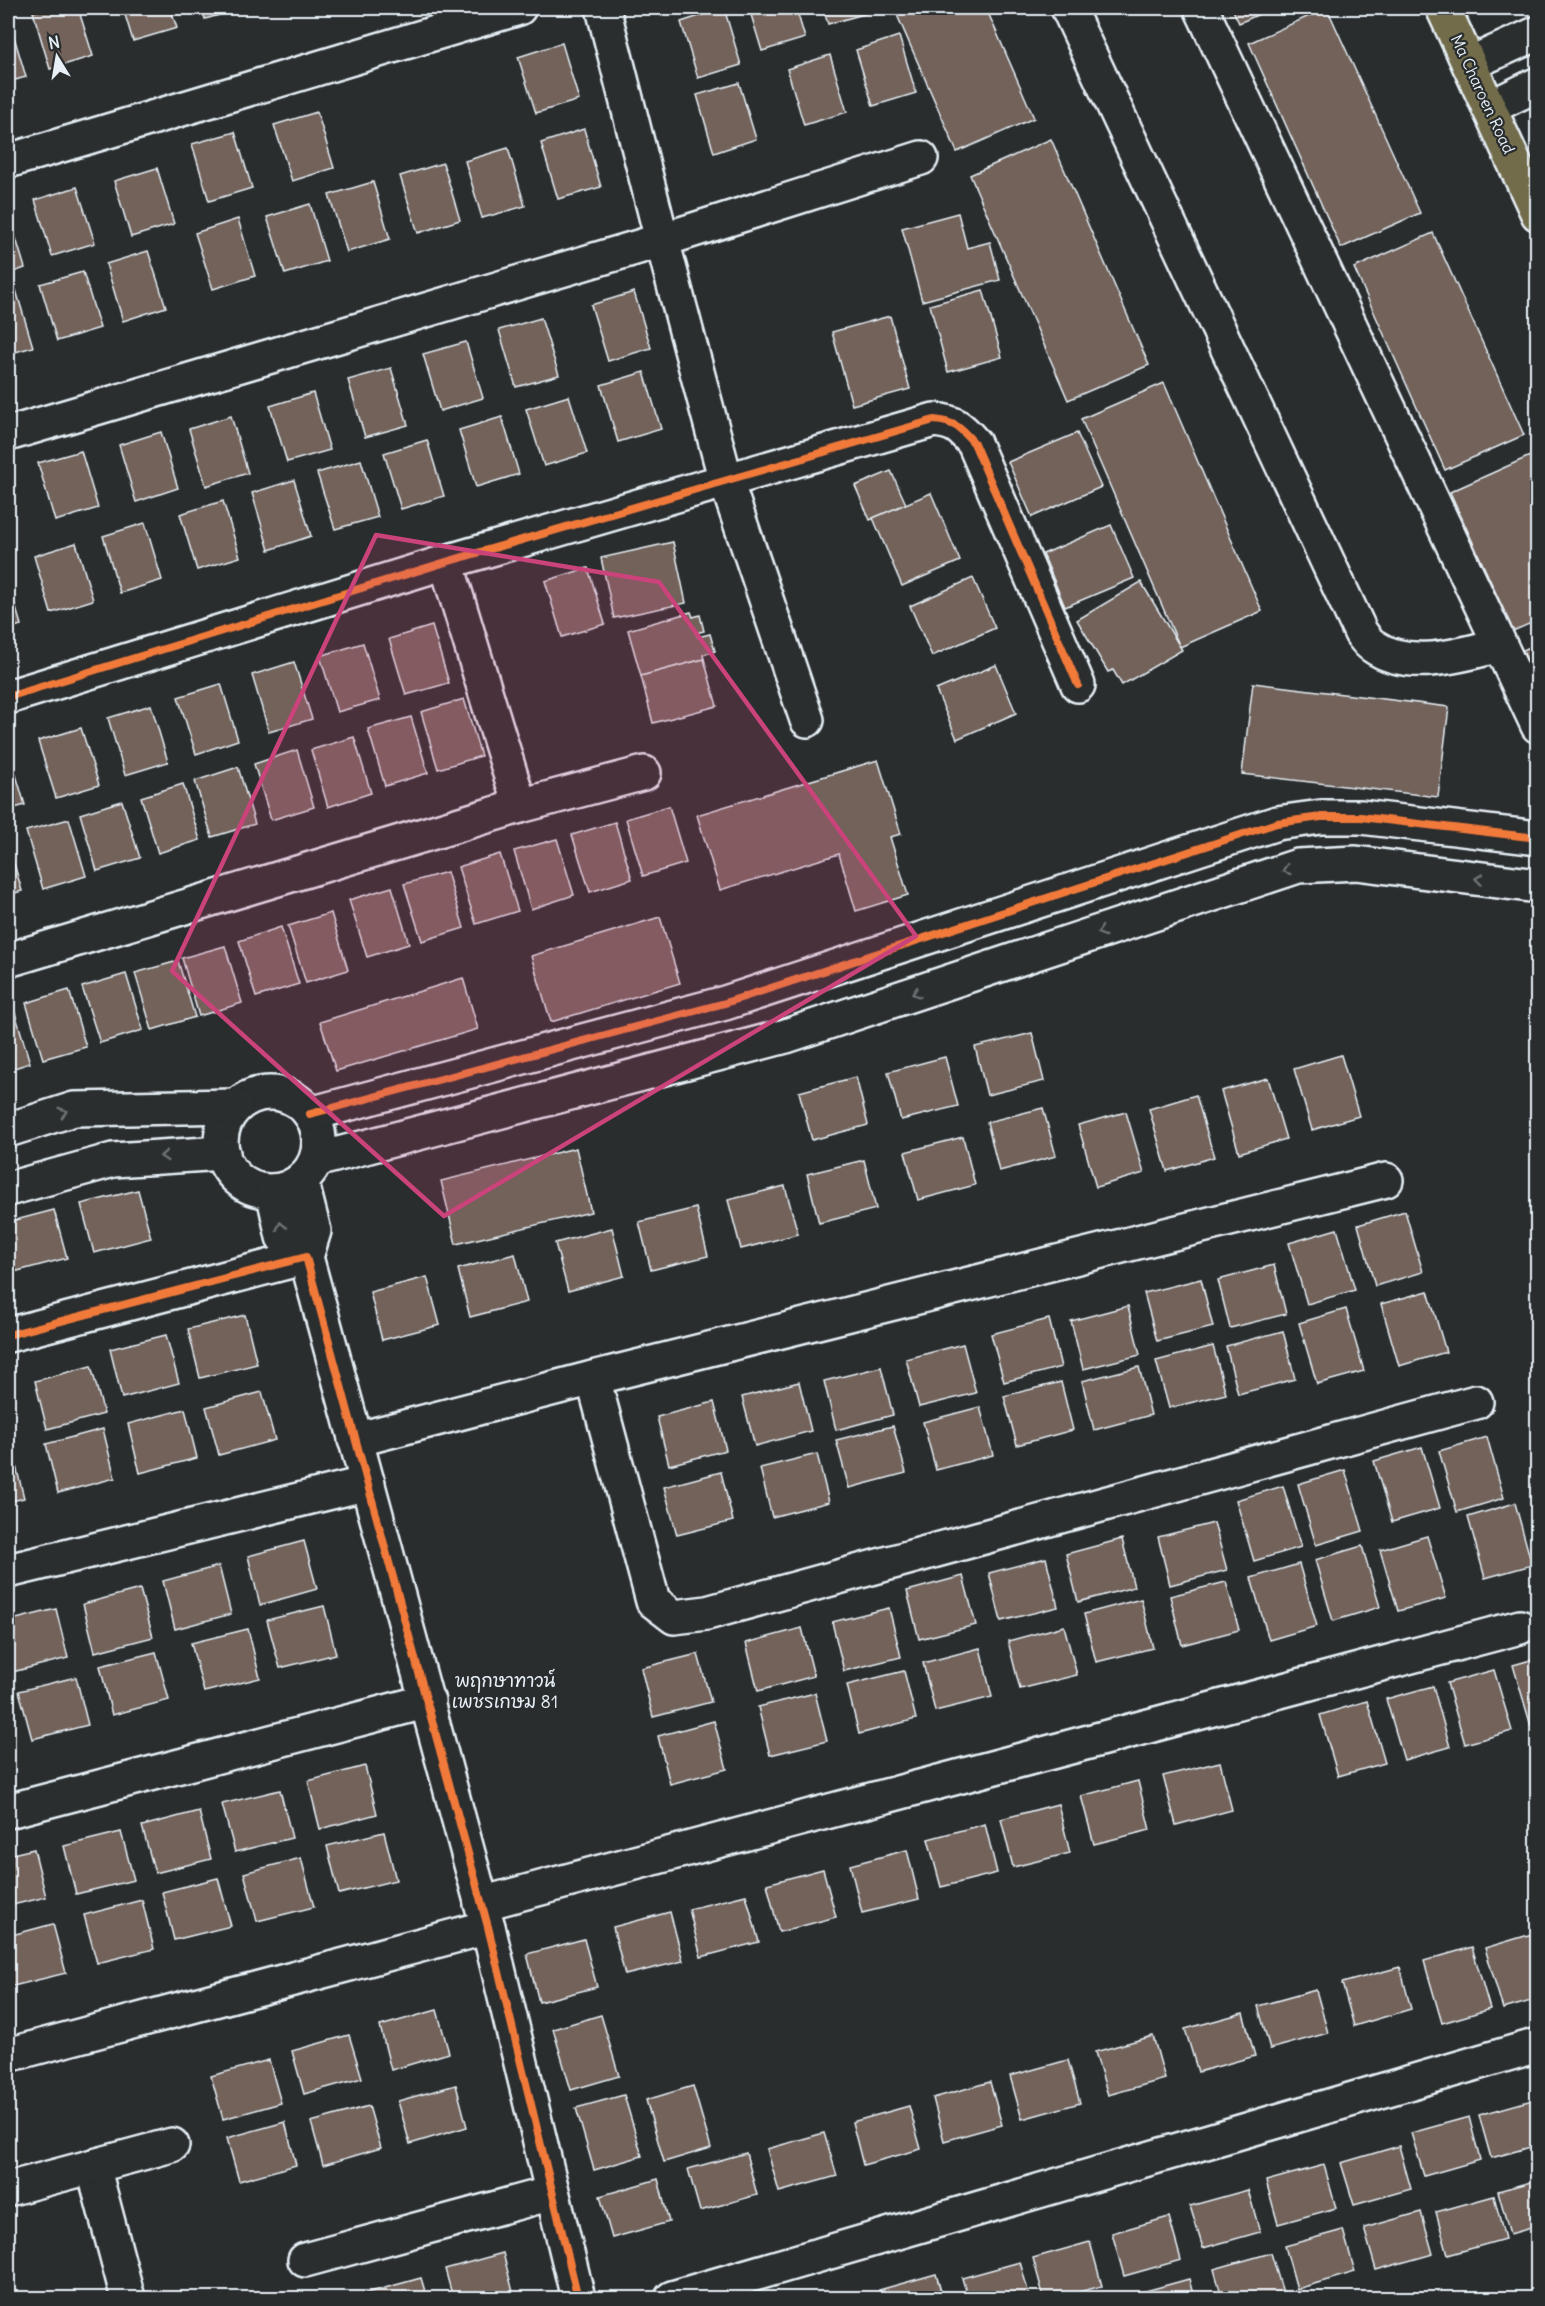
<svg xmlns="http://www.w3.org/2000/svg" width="1545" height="2306" font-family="Delius,'Playpen Sans Thai',sans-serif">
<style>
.building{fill:#72625a;stroke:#e8f1f8;stroke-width:1.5}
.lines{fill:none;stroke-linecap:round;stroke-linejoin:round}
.minor-casing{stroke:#e8f1f8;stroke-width:38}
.major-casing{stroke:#e8f1f8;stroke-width:38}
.minor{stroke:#2a2d2e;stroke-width:33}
.major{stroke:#726c4b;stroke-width:33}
.cycleway-casing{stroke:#2a2d2e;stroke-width:11}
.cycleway{stroke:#f17a3a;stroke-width:8}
.oneway{stroke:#6c7275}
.marked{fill:#ca437a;fill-opacity:0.2;stroke:#ca437a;stroke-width:4.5;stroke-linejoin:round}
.labels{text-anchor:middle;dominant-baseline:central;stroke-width:4.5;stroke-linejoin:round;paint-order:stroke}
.street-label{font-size:16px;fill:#e8f1f8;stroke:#2a2d2e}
.neighbourhood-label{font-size:18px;fill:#e8f1f8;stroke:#2a2d2e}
</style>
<rect width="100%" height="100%" fill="#2a2d2e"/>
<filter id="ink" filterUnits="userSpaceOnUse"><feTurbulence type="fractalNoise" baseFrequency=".0167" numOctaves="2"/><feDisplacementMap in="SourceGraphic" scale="12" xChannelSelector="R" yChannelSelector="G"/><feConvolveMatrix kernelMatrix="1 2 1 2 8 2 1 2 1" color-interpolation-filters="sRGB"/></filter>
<g filter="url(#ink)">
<!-- building -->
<g class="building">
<polygon points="49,8 78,8 93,56 50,69 33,12"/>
<polygon points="123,8 170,8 177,28 133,41"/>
<polygon points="202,8 244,8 205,19"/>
<polygon points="724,8 741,65 698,78 681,22"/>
<polygon points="749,8 796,8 805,38 762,51"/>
<polygon points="823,8 869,8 871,12 828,24"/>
<polygon points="894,8 986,8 1034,118 957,152"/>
<polygon points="1232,8 1273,8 1239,23"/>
<polygon points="1327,8 1420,213 1341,248 1249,43"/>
<polygon points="9,20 26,77 8,82 8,21"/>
<polygon points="899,36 916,93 873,106 856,50"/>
<polygon points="562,43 579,100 536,113 518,57"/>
<polygon points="830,55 847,112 804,125 787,69"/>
<polygon points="739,83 756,139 714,153 697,95"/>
<polygon points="317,112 334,168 292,181 274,125"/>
<polygon points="584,129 601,187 558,199 541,143"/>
<polygon points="235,132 252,188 209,201 192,144"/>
<polygon points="1051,139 1149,365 1068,400 970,175"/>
<polygon points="508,148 525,206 482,218 465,161"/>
<polygon points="443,163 460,220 418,233 400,176"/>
<polygon points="157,168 174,224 131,237 114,181"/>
<polygon points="373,182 390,239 347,252 329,195"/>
<polygon points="77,187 95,243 52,256 35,200"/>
<polygon points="310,204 327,261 285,274 267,217"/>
<polygon points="8,212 25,268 8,274"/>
<polygon points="958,213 967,248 990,242 1000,280 922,301 902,228"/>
<polygon points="238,219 255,276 213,289 195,233"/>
<polygon points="1433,233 1524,435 1445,470 1354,268"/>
<polygon points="148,251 166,307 123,321 106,264"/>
<polygon points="83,272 100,328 57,341 40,284"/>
<polygon points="16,290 33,347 8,354 8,293"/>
<polygon points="983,290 1002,357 948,372 930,305"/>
<polygon points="634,292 651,348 608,361 591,305"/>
<polygon points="890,316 910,389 852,405 832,332"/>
<polygon points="541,318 559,375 516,387 499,330"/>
<polygon points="466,342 483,398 440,411 423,354"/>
<polygon points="391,368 408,425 365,437 348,380"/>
<polygon points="644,372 661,429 618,442 601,385"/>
<polygon points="1164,383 1262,611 1180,647 1081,419"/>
<polygon points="313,393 330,450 287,462 270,406"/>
<polygon points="569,396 587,453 544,466 526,409"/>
<polygon points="231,416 248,473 206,486 189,429"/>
<polygon points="502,417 519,474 476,487 459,430"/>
<polygon points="161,432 178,488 136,502 119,445"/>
<polygon points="1077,433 1101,487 1032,517 1008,462"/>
<polygon points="427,440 444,496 401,509 384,453"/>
<polygon points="81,451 98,508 55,521 38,463"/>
<polygon points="1530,456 1538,473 1538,620 1513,631 1450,492"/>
<polygon points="361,460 378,517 335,529 317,473"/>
<polygon points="891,471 906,504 870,520 855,486"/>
<polygon points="294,480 311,536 269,550 252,493"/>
<polygon points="931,493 960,561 902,586 873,518"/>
<polygon points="223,501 240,557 197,570 180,514"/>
<polygon points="145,523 162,580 120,593 103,536"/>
<polygon points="1111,525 1134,578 1065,607 1043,554"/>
<polygon points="673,542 686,603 614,618 601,558"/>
<polygon points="76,543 93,600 51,613 34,556"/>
<polygon points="588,568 605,624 562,637 545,581"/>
<polygon points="973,578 995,628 932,656 910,606"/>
<polygon points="8,581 21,625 8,629"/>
<polygon points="1141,582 1182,650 1122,685 1113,670 1108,672 1077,620"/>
<polygon points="691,612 693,617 700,615 704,631 696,633 698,637 710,634 715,651 703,655 704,659 641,676 628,630"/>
<polygon points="432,626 449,683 406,695 389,639"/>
<polygon points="363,643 380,700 337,712 320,656"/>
<polygon points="1538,643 1538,691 1519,652"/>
<polygon points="704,659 717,706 653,723 641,676"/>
<polygon points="294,662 312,719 269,732 252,675"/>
<polygon points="996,665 1016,713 957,739 936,690"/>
<polygon points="1253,683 1449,707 1438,797 1242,774"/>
<polygon points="221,684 238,740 196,754 178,697"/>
<polygon points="464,699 481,756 438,769 421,712"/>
<polygon points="151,705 168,762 125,775 108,718"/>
<polygon points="411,717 428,773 385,786 368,729"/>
<polygon points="81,728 99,785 56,798 38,741"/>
<polygon points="354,737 371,793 328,807 311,750"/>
<polygon points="8,748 25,805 8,810"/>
<polygon points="297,750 314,807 271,820 254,764"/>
<polygon points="878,760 901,834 890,837 908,895 856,911 839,854 720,890 697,815"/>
<polygon points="238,767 255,824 212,837 195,781"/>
<polygon points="183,784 200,840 158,853 141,797"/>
<polygon points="122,801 140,858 97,871 80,814"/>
<polygon points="669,806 686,863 643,876 626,819"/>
<polygon points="69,819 86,876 43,889 26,831"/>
<polygon points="615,822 632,879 590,892 572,835"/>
<polygon points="557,839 574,895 531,909 514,851"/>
<polygon points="8,843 22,891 8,895"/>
<polygon points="500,854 518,911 476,924 458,867"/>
<polygon points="447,872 464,928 422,941 404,884"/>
<polygon points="392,887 409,944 367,957 349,900"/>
<polygon points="331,913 348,970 306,983 288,926"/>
<polygon points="660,917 680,983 551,1022 531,956"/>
<polygon points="281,927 299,984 256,997 239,941"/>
<polygon points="225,946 242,1003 199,1016 182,958"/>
<polygon points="178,961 195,1017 152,1030 135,973"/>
<polygon points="126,974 143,1030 100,1043 82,987"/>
<polygon points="463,978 478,1029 336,1071 320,1022"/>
<polygon points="69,990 86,1047 43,1059 26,1003"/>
<polygon points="13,1006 30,1063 8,1070 8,1008"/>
<polygon points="1032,1033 1044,1081 987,1095 975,1047"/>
<polygon points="1341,1055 1359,1116 1312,1130 1294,1069"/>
<polygon points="945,1057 958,1106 901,1120 888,1072"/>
<polygon points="856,1077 868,1125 812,1140 799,1092"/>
<polygon points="1268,1078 1286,1139 1239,1153 1221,1091"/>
<polygon points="1196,1095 1214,1157 1167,1171 1149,1109"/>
<polygon points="1043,1108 1056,1156 999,1171 987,1122"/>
<polygon points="1126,1112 1144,1173 1096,1187 1078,1125"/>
<polygon points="963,1137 975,1185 918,1200 905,1152"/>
<polygon points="576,1148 591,1212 456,1244 441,1181"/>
<polygon points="864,1160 876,1209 819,1223 807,1174"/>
<polygon points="785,1186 798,1234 741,1249 728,1200"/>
<polygon points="138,1190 151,1238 94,1253 81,1204"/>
<polygon points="696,1208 708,1256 651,1270 639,1222"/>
<polygon points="54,1210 67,1258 10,1273 8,1262 8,1222"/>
<polygon points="1405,1211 1423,1272 1375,1286 1358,1225"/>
<polygon points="612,1228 624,1276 568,1291 555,1243"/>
<polygon points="1337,1229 1355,1290 1307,1304 1289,1243"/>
<polygon points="515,1254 527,1302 470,1317 458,1269"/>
<polygon points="1274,1265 1286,1314 1230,1328 1218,1280"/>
<polygon points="427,1277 440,1325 382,1340 370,1292"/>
<polygon points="1201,1279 1213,1327 1157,1341 1144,1293"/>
<polygon points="1428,1291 1446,1352 1399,1366 1381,1304"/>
<polygon points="1128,1306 1140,1355 1083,1369 1071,1321"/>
<polygon points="1346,1309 1364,1371 1317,1384 1299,1323"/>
<polygon points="245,1315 257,1364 200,1378 188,1329"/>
<polygon points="1049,1319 1061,1367 1004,1382 991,1334"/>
<polygon points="1283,1331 1295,1379 1238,1394 1226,1346"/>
<polygon points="166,1335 179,1383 122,1398 110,1349"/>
<polygon points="963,1344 976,1393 919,1407 906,1359"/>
<polygon points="1213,1346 1226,1394 1169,1408 1156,1361"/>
<polygon points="91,1366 104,1414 47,1429 35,1381"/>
<polygon points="881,1367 893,1415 836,1430 824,1381"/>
<polygon points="1139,1367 1151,1415 1094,1430 1082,1381"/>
<polygon points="799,1382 811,1431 755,1446 742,1397"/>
<polygon points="1061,1382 1073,1430 1017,1445 1004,1396"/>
<polygon points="262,1392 275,1440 219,1455 206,1407"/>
<polygon points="714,1402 726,1450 669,1465 657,1417"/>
<polygon points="980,1407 993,1455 936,1470 923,1422"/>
<polygon points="185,1409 197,1458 140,1473 128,1424"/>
<polygon points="893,1426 906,1473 849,1488 836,1440"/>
<polygon points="103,1429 115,1478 58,1493 46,1444"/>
<polygon points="1487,1437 1504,1498 1457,1512 1439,1451"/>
<polygon points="1422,1447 1440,1508 1392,1522 1374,1461"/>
<polygon points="12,1450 24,1498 8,1502 8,1451"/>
<polygon points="817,1454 829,1502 772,1517 760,1468"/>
<polygon points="1345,1470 1363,1531 1316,1545 1298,1484"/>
<polygon points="721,1472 733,1521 677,1535 664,1487"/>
<polygon points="1283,1486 1301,1547 1254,1561 1236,1500"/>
<polygon points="1515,1503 1532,1565 1485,1578 1468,1517"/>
<polygon points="1214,1523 1227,1570 1170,1585 1158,1537"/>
<polygon points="1427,1536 1446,1598 1398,1611 1380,1550"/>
<polygon points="1122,1539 1134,1587 1078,1602 1066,1554"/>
<polygon points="304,1541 317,1589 260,1605 248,1556"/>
<polygon points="1362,1546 1380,1607 1333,1621 1315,1560"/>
<polygon points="1046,1558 1058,1607 1001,1621 989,1573"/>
<polygon points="1299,1564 1317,1626 1269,1640 1251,1578"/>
<polygon points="219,1566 231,1614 175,1629 163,1581"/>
<polygon points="963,1576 976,1625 919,1639 907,1591"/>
<polygon points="1226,1582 1239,1630 1182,1645 1170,1596"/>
<polygon points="140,1589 153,1637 95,1652 83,1604"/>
<polygon points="1141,1599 1153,1648 1096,1662 1084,1614"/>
<polygon points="324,1606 336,1654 280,1668 267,1620"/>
<polygon points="889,1608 901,1657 844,1671 832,1622"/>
<polygon points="56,1609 68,1658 12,1672 8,1656 8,1621"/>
<polygon points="1064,1626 1077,1675 1020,1689 1008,1641"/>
<polygon points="802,1628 814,1676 758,1691 746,1643"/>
<polygon points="248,1629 260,1678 204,1692 191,1643"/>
<polygon points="980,1648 992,1697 935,1711 923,1663"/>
<polygon points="156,1652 169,1700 112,1715 100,1666"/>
<polygon points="698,1654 711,1702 653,1717 641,1668"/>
<polygon points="1538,1658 1538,1724 1531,1726 1513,1665"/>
<polygon points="1494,1670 1512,1731 1465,1744 1447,1683"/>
<polygon points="904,1671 916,1719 859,1734 847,1685"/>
<polygon points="76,1677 88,1725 32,1739 19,1691"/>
<polygon points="1433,1686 1450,1747 1404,1760 1386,1699"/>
<polygon points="815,1693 827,1741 770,1755 758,1707"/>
<polygon points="1367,1701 1385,1763 1338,1776 1320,1715"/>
<polygon points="714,1721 727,1769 670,1784 658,1736"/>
<polygon points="1220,1762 1232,1810 1176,1825 1163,1776"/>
<polygon points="365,1766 377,1814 320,1829 308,1781"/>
<polygon points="1138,1781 1150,1830 1094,1844 1081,1796"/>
<polygon points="280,1790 292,1838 235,1852 222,1804"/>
<polygon points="1058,1804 1070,1853 1013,1867 1001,1819"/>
<polygon points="199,1811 211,1859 155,1873 142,1826"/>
<polygon points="985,1824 997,1873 941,1887 928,1839"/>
<polygon points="121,1832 134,1880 76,1894 64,1846"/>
<polygon points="384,1832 396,1880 339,1894 327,1846"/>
<polygon points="34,1849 46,1897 8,1906 8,1855"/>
<polygon points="907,1850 919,1899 862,1913 850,1865"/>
<polygon points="301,1858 314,1907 257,1921 244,1873"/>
<polygon points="823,1869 836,1917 779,1932 767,1884"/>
<polygon points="218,1878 231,1926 174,1940 162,1892"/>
<polygon points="746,1895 759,1942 701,1957 689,1909"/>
<polygon points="142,1900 154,1949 97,1963 84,1915"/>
<polygon points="670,1912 683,1961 625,1975 613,1927"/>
<polygon points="53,1924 66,1973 9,1987 8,1936"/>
<polygon points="1532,1934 1538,1951 1538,1999 1503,2009 1485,1948"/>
<polygon points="584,1939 597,1987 539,2002 527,1954"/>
<polygon points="1472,1947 1490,2009 1442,2023 1424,1961"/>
<polygon points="1400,1967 1411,2009 1354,2026 1342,1983"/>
<polygon points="1316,1990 1328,2033 1270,2049 1258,2006"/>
<polygon points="437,2010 449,2053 391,2070 380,2026"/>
<polygon points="1243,2013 1255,2056 1198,2072 1185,2029"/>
<polygon points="601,2015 619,2076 571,2090 553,2029"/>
<polygon points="349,2035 362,2078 304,2094 292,2051"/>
<polygon points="1153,2036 1165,2079 1108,2095 1095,2052"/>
<polygon points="269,2060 281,2103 223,2119 211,2076"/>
<polygon points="1068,2060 1080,2103 1022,2119 1010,2076"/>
<polygon points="990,2082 1002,2125 944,2141 933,2098"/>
<polygon points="456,2085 467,2127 410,2144 398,2101"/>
<polygon points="693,2086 711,2148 664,2162 646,2100"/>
<polygon points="624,2095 642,2156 594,2170 576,2108"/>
<polygon points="1536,2099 1538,2145 1491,2158 1479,2115"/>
<polygon points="369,2106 381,2148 323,2165 311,2122"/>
<polygon points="909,2106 921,2149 863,2165 852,2122"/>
<polygon points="1469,2117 1480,2160 1424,2176 1411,2133"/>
<polygon points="285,2122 296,2165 239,2181 227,2138"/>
<polygon points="824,2133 837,2176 779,2192 767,2149"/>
<polygon points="1399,2146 1411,2189 1354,2205 1341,2163"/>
<polygon points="746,2153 757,2195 700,2211 688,2169"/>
<polygon points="1324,2165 1336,2208 1278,2224 1266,2181"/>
<polygon points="658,2179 669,2222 612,2238 600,2196"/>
<polygon points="1538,2180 1538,2226 1510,2234 1498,2191"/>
<polygon points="1248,2190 1260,2232 1203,2248 1190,2206"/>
<polygon points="1494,2196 1505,2239 1448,2255 1436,2212"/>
<polygon points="1421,2212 1433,2254 1376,2270 1364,2228"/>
<polygon points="1169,2217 1181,2260 1124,2276 1112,2233"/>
<polygon points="1343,2230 1355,2272 1297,2289 1285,2246"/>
<polygon points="1090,2242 1102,2286 1056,2298 1044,2298 1033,2258"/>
<polygon points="503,2253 514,2296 504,2298 453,2298 445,2269"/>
<polygon points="1271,2253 1284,2296 1274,2298 1222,2298 1214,2269"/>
<polygon points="1020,2262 1030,2298 968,2298 962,2278"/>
<polygon points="936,2274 943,2298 881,2298 879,2290"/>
<polygon points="421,2278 427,2298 365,2298 363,2294"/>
<polygon points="1189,2279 1194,2298 1132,2298 1131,2295"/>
</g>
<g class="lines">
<defs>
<g id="minor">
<polyline points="603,8 662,240 726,481 807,720"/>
<path d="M1068,8L1361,633C1364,637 1368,643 1373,646C1408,671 1462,655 1499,645"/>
<polyline points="1201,8 1538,726"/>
<polyline points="1469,64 1538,33"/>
<polyline points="1489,108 1538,84"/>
<polyline points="8,161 519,8"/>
<polyline points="8,434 662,240 921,158"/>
<polyline points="446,562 520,806"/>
<path d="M8,697L446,562L934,420C955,422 960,427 974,443L1078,685"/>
<polyline points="8,960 520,806 644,773"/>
<circle cx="270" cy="1142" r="49"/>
<polyline points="310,1114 725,1003 1277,823 1321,817 1361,817 1538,838"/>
<polyline points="8,1130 74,1109 236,1106"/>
<polyline points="316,1160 786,1036 1298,866 1356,863 1538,886"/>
<polyline points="8,1189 113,1160 223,1153"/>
<polyline points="273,1191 283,1237 306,1257 314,1231 301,1180"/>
<polyline points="8,1335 306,1257 488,1927 578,2298"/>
<polyline points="593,1378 653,1601 674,1617 707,1613 1476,1402"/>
<polyline points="355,1440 593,1378 1386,1180"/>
<polyline points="8,1571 368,1483"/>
<polyline points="8,1811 428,1701"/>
<polyline points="481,1904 1520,1627"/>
<polyline points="8,2055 488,1927"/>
<polyline points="93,2166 128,2298"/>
<polyline points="8,2189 172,2145"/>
<polyline points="305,2260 552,2193"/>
<polyline points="672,2298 1538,2045"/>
</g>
<polyline id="major" points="1443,8 1538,214"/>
</defs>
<!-- minor casing -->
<use href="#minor" class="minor-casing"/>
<!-- major casing -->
<use href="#major" class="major-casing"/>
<!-- minor -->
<use href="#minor" class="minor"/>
<!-- major -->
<use href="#major" class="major"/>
<defs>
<g id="cycleway">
<path d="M8,697L446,562L934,420C955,422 960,427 974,443L1078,685"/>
<polyline points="310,1114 725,1003 1277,823 1321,817 1361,817 1538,838"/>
<polyline points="8,1335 306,1257 488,1927 578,2298"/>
</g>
</defs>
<!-- cycleway casing -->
<use href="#cycleway" class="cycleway-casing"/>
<!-- cycleway -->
<use href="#cycleway" class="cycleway"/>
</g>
<!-- one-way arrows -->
<defs><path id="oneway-chevron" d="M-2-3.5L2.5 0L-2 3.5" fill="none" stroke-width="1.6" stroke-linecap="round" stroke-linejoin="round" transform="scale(1.5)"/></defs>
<g class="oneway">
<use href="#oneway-chevron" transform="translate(1286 870) rotate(162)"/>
<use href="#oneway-chevron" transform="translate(1479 879) rotate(-173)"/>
<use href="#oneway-chevron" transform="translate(1101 932) rotate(162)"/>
<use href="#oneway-chevron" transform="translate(916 993) rotate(162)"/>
<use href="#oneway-chevron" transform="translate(63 1112) rotate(-17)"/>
<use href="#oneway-chevron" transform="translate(164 1156) rotate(176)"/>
<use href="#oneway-chevron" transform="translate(281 1226) rotate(-103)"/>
</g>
</g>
<!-- marked area -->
<path class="marked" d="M376,535L659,582L916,936L444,1216L172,971Z"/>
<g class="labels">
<!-- street labels -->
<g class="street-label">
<text transform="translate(1483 94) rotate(65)">Ma Charoen Road</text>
</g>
<!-- neighbourhood labels -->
<g class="neighbourhood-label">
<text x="505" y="1680">พฤกษาทาวน์<tspan x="505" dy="21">เพชรเกษม 81</tspan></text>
</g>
</g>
<!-- margin -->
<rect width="1545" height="2306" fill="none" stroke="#2a2d2e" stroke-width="30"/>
<rect x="15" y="15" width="1515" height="2276" fill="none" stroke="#e8f1f8" stroke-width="2" filter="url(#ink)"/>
<!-- north arrow -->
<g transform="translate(57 57) rotate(349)" stroke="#2a2d2e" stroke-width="4.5" paint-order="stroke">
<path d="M0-4.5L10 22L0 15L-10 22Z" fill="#e8f1f8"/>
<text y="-9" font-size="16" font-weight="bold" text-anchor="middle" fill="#e8f1f8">N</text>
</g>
</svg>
